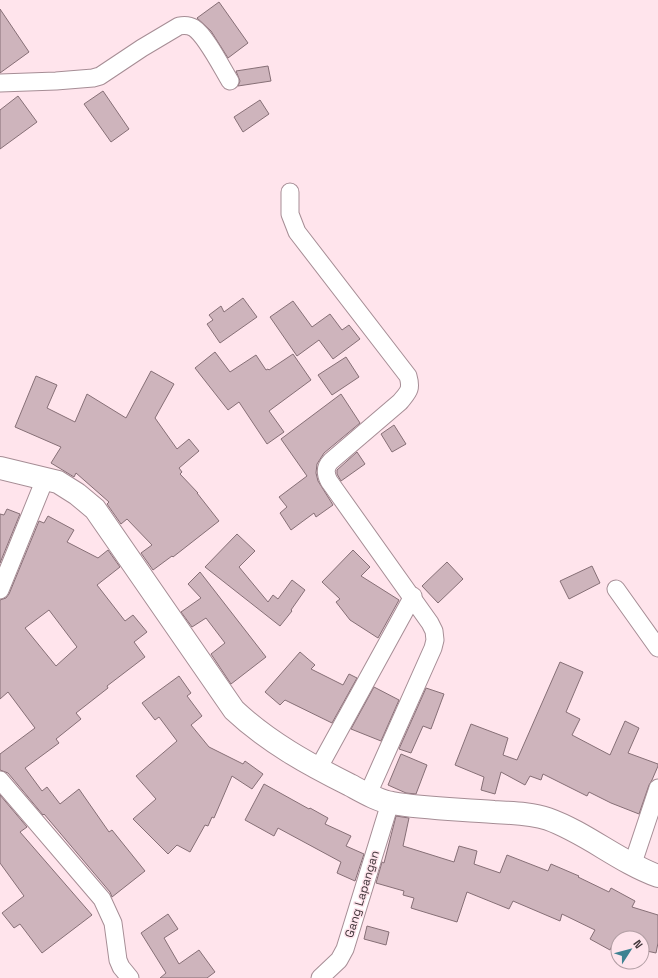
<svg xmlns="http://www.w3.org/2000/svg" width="658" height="978" font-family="'Space Grotesk',sans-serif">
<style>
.building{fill:#ceb4bc;stroke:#866f76;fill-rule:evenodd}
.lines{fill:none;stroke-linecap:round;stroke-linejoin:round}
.minor-casing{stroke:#a68d95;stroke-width:19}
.secondary-casing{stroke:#a68d95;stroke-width:24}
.minor{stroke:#fff;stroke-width:17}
.secondary{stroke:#fff;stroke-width:22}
.labels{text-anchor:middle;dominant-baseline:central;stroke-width:3;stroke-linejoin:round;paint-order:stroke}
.street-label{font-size:12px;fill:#3f3438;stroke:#ffe4ec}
</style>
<rect width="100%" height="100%" fill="#ffe4ec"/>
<!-- building -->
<g class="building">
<polygon points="219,2 248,43 228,58 211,31 197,18"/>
<polygon points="0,9 29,52 0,73"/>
<polygon points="268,66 271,81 238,86 240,81 236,71"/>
<polygon points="103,91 129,129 111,142 84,104"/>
<polygon points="18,96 37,122 0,149 0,110"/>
<polygon points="260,100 269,114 243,132 234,117"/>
<polygon points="243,298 257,317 220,343 207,324 213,320 209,315 221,306 224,312"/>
<polygon points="293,301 312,327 330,314 342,330 349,325 360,339 333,359 319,340 297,356 270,317"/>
<polygon points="215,352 230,372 256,355 266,370 268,369 269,370 293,354 311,380 269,411 284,432 267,444 239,402 228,410 195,368"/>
<polygon points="346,357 359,377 332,395 318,375"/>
<polygon points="151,371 174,384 155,418 177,449 189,439 199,451 179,468 182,472 180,474 198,493 197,493 219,521 173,557 172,556 153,570 141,553 152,545 127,519 121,524 107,504 109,502 76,473 74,477 51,463 61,447 15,427 36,376 57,385 47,408 75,422 87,394 126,418"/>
<polygon points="341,394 360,423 324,453 317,464 316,473 318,481 333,505 316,517 314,513 291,530 280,513 287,507 279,497 307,476 281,439"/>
<polygon points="394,425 406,444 392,452 381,434"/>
<polygon points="357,452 365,464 341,481 337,474 337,470"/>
<polygon points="7,509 20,514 0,563 0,514 4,515"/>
<path d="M48,516L74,530L67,542L98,558L108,550L120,567L97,585L125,621L133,615L147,632L134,642L145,657L107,686L108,688L76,713L81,719L56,739L59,743L25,768L42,791L47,787L60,804L79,789L109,832L112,830L145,871L112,897L110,892L44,814L43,815L8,773L0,770V754L35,728L8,692L0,699V600L6,598L9,594L39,521L44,523ZM49,610L77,647L56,666L25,628Z"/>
<polygon points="237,534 255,551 239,567 268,602 273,595 278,599 292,580 305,590 291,610 292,611 280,626 205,567"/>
<polygon points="353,550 370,567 361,576 399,600 378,638 350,620 336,602 340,599 322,582"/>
<polygon points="447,562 463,579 438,603 422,586"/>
<polygon points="592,566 600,583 569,599 560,581"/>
<polygon points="200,572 266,657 231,684 211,654 225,643 206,618 192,627 181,612 201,598 188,584"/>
<polygon points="300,652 315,665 311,669 343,685 349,674 357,678 332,723 285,700 280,705 265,692"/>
<polygon points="560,662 583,672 566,712 580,719 572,735 610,755 625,721 639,728 628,753 658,764 658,766 652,780 649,785 639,814 611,803 589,792 587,796 543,774 541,780 530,776 525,785 501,772 495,794 481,790 484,777 455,765 471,724 508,738 503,755 517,760"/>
<polygon points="179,676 191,693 187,696 202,716 191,725 209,747 243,764 245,761 263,774 252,789 232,776 214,818 212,817 208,826 205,825 190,852 177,845 168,854 133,819 156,799 136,776 177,741 159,717 155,720 142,703"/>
<polygon points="374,687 399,700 381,741 351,729"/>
<polygon points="426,688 444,694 431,729 423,726 411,753 399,749"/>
<polygon points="401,754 427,765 416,794 406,793 388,785"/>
<polygon points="264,784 309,809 310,808 328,818 325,824 351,836 346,846 364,854 355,881 337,873 341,862 278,828 274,836 245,820"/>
<polygon points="0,795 27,827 20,832 92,915 42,953 20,924 14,928 2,913 24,896 0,863"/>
<polygon points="396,816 409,818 403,846 454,862 459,846 477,851 474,864 500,873 507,855 548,871 551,864 579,876 578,877 609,892 611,888 635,901 632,907 658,915 658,943 656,953 642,950 642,938 616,938 610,950 590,939 595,930 562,914 560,921 513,901 509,909 467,892 457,922 411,908 414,898 403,895 404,891 376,883 382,862 384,863"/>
<polygon points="168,914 178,929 164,938 179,964 199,950 215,972 207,978 160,978 166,973 141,933"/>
<polygon points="367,926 389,932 386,945 364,939"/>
</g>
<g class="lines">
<defs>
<g id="minor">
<path d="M0,83L56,81L93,78L100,76L142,48L179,26C184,25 189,25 194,28C206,36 222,68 230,81"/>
<path d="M290,192V214L297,232L408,376C412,390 408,392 400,402L331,461C325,467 325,473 329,481L430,623L434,631L435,640L433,648L368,794"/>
<polyline points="616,589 658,648"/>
<polyline points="0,590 45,479"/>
<polyline points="318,769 413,596"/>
<polyline points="0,780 102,899 113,923 118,960 121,967 130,978"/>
<polyline points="632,866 658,788"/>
<polyline points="320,978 339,960 345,949 390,803"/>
</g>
<path id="secondary" d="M0,468L58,482L77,494L95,509L234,710C268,742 308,764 350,785C363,792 378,801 392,803C425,809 460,809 494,812C512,813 531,813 548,819C587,833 619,862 658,876"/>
</defs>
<!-- minor casing -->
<use href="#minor" class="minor-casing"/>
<!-- secondary casing -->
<use href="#secondary" class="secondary-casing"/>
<!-- minor -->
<use href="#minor" class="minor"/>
<!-- secondary -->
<use href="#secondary" class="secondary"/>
</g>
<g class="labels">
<!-- street labels -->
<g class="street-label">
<text transform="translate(362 894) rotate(-73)">Gang Lapangan</text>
</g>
</g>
<!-- north arrow -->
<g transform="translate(630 950) rotate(54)"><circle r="19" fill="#ffe4ec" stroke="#b29ea4"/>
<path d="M0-3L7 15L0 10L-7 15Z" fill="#3f8292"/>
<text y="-6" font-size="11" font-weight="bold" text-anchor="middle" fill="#3f3438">N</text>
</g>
</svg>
